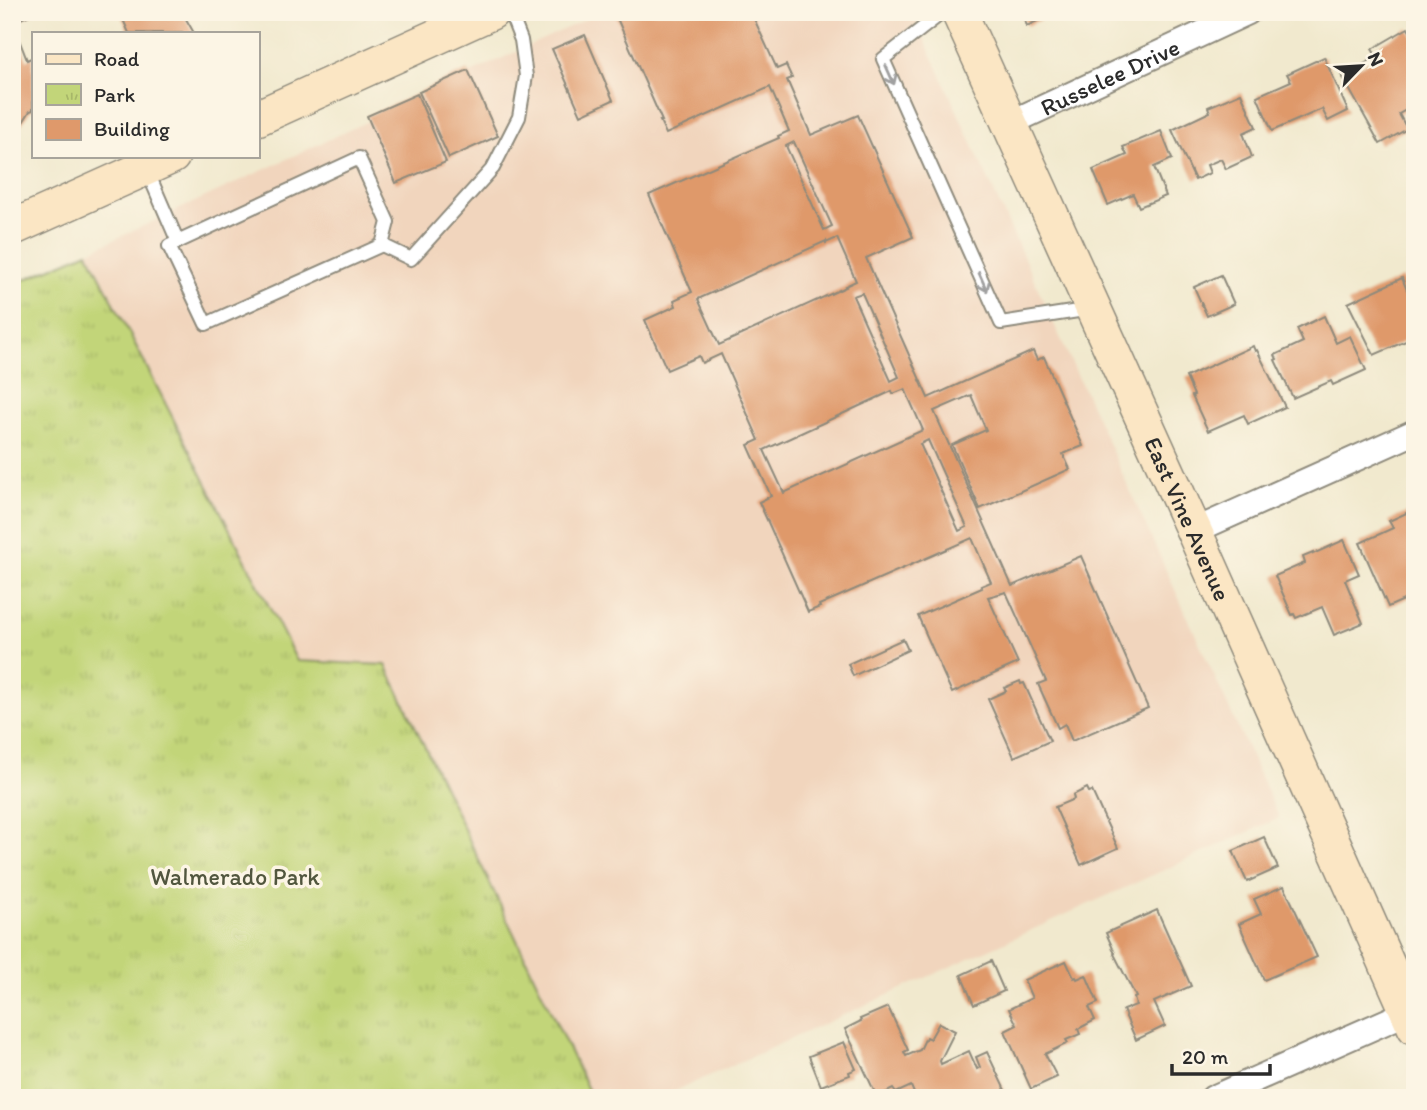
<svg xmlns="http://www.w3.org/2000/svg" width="1427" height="1110" font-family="Itim,sans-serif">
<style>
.built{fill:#f1d5bd}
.park{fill:url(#park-tufts);stroke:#768052;stroke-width:2}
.building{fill:#df996b;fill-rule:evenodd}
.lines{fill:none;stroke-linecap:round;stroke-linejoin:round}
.lane-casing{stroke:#8e8a7c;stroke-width:16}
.street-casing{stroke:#8e8a7c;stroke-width:28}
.secondary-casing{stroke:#8e8a7c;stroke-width:38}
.lane{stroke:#fff;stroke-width:12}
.street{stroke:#fff;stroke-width:24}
.secondary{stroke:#fbe6c4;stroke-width:35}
.oneway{stroke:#a0a0a0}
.labels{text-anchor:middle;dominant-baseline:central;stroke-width:7;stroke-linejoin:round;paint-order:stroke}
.street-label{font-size:24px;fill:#2b2b2b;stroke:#fcf5e5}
.park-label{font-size:24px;fill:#51563e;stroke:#fcf5e5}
</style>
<defs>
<pattern id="park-tufts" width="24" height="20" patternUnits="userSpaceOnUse" patternTransform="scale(1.75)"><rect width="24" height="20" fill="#c2d579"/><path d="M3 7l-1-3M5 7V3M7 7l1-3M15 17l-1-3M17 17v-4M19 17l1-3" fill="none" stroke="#a7b769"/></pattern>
</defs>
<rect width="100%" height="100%" fill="#fcf5e5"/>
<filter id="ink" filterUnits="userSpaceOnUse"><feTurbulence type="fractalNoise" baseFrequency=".0143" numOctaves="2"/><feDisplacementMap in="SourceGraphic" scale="14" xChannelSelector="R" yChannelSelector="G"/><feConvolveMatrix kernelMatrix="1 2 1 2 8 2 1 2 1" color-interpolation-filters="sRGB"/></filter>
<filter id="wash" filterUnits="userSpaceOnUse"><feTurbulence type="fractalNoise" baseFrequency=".00686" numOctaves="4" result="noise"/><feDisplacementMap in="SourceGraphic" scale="28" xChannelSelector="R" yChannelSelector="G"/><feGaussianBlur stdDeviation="1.57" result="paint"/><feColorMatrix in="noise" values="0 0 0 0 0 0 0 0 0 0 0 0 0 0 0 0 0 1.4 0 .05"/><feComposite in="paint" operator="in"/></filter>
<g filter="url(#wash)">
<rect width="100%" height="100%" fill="#f1e9ce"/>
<!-- built -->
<polygon class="built" points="601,12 912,12 1279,818 660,1098 592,1098 387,666 297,661 88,252"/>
<!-- park -->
<polygon class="park" points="88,252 297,661 386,665 592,1098 12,1098 12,285"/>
<g id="blocks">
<!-- building -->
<g class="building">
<polygon points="12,12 36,12 12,23"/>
<polygon points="125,12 182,12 194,33 129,33 121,15"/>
<path d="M625,12H751L777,69L786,65L792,78L787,80L811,135L858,115L913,237L866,258L928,398L1033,351L1037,360L1044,357L1083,446L1063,454L1070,469L980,509L952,445L986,430L971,395L934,411L1012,586L1081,556L1148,708L1072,741L1065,724L1058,728L1038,684L1046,681L1006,592L988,597L1018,663L952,693L918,616L982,588L981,586L991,582L972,538L819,605L820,607L808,612L759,502L771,496L748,445L759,440L721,354L702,363L699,356L667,370L645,320L676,306L674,300L692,292L649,195L779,138L778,136L789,131L770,87L666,134L660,121H662L616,16ZM794,142L832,226L824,230L786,146ZM837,238L856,281L845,286L846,287L719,345L698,299L826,241V243ZM862,293L899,377L891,381L853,296ZM905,389L923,430L784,493L764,450L892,391L893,394ZM928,440L967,527L959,531L920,444Z"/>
<polygon points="1021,12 1056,12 1027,26"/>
<polygon points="1408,28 1415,40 1415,105 1399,114 1407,129 1380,144 1342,76 1377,57 1372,49"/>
<polygon points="585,35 613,100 581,115 552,49"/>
<polygon points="20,42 27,60 33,57 33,110 30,111 15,135 12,136 12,46"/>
<polygon points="1324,57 1348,111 1328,121 1322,109 1272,131 1257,96 1291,81 1287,74"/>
<polygon points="468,70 498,136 449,158 419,92"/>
<polygon points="1241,93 1256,127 1243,133 1252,157 1226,169 1221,159 1207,165 1210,173 1195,180 1172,130 1210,112 1208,107"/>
<polygon points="417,94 446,162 396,183 367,116"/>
<polygon points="1161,131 1172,159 1154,167 1166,196 1139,207 1133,194 1108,205 1093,170 1127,155 1123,147"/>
<polygon points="1221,275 1234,304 1207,316 1194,287"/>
<polygon points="1402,278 1415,309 1415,345 1411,347 1408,340 1374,355 1348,303"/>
<polygon points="1324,316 1336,343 1350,336 1366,370 1333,385 1331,381 1293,398 1275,360 1277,359 1275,355 1303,342 1297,329"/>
<polygon points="1253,346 1255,351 1257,350 1285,407 1248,424 1244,415 1208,431 1192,396 1194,395 1186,377"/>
<polygon points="1415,509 1415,595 1388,607 1360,543 1393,528 1389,521"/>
<polygon points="1344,540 1359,574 1345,580 1363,623 1334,635 1322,607 1296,618 1294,614 1292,615 1275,576 1305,563 1303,557 1313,553 1313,554"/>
<polygon points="903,639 908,650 853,676 848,664"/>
<polygon points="1020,681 1021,684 1024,683 1050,741 1014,757 988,699 1006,691 1004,688"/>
<polygon points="1087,788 1089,792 1092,791 1118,848 1081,865 1055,807 1074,799 1073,795"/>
<polygon points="1264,837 1278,868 1247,882 1233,851"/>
<polygon points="1284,886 1317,957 1264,980 1239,924 1261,914 1254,899"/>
<polygon points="1157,910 1191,986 1154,1002 1165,1026 1136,1040 1123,1010 1136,1005 1134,998 1136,997 1114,954 1115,953 1106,933"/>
<polygon points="991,961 1004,991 974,1005 961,975"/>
<polygon points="1066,961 1074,978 1076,977 1077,979 1086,975 1098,1003 1089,1007 1095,1020 1078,1029 1080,1034 1066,1040 1068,1043 1045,1054 1057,1077 1031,1089 1005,1031 1017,1025 1009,1009 1032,998 1024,980"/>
<polygon points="888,1007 908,1050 904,1052 906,1056 920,1050 926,1037 930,1039 939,1023 955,1031 940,1061 941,1064 969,1051 977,1069 980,1067 976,1057 987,1052 1005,1090 993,1096 994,1098 916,1098 911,1086 896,1093 893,1089 877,1097 845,1029 861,1021 860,1019"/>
<polygon points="844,1042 856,1069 849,1072 850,1075 821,1086 809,1056"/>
</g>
</g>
</g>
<g filter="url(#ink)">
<use href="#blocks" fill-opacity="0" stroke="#8e8a7c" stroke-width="2"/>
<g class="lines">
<defs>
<g id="lane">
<polyline points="943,12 883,59 1001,323 1091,309"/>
<polygon points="359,158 388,222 382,245 206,324 169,246"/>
<polyline points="146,168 178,242"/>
<polyline points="382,245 411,259 493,168 519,117 526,76 521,40 510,12"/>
</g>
<g id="street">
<path id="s1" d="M1010,123L1248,12"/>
<polyline points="1194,531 1415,432"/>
<polyline points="1213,1098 1408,1012 1414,1000"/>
</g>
<g id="secondary">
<path id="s2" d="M959,12L1194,531L1415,1027"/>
<polyline points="257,118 491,12"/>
<polyline points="12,228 172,156"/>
</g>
</defs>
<!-- lane casing -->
<use href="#lane" class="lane-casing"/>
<!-- street casing -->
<use href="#street" class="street-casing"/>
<!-- secondary casing -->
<use href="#secondary" class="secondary-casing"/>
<!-- lane -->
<use href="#lane" class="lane"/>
<!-- street -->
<use href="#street" class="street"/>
<!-- secondary -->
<use href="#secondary" class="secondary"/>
</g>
<!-- one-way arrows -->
<defs><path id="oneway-shaft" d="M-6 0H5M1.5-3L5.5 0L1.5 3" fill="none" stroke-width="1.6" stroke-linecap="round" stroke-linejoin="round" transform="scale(1.75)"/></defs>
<g class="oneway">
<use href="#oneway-shaft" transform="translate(890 75) rotate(66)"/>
<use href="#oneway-shaft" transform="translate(983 282) rotate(66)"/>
</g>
</g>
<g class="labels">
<!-- street labels -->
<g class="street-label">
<text stroke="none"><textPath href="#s1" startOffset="110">Russelee Drive</textPath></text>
<text stroke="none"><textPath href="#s2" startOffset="556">East Vine Avenue</textPath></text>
</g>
<!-- park labels -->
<g class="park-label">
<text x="235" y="876">Walmerado Park</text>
</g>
</g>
<!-- margin -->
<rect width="1427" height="1110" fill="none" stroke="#fcf5e5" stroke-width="42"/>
<!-- legend -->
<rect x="32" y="32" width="228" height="126" fill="#fcf5e5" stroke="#a8a49b" stroke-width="2"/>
<rect x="46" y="54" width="35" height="10" fill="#fbe6c4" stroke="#a8a49b" stroke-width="2"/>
<text x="94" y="66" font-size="21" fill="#2b2b2b">Road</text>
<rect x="46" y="84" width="35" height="21" fill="url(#park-tufts)" stroke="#a8a49b" stroke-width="2"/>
<text x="94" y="102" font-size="21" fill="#2b2b2b">Park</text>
<rect x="46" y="119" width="35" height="21" fill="#df996b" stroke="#a8a49b" stroke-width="2"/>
<text x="94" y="136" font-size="21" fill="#2b2b2b">Building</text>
<!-- north arrow -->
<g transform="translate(1361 66) rotate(65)" stroke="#fcf5e5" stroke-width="5" paint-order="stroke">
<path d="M0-5L12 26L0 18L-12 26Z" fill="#2b2b2b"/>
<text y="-10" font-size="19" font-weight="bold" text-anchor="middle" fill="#2b2b2b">N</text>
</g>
<!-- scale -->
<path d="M1172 1064v10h98v-10" fill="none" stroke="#2b2b2b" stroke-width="3.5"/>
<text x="1182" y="1064" font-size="21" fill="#2b2b2b" stroke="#fcf5e5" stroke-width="5" paint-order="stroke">20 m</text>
</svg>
